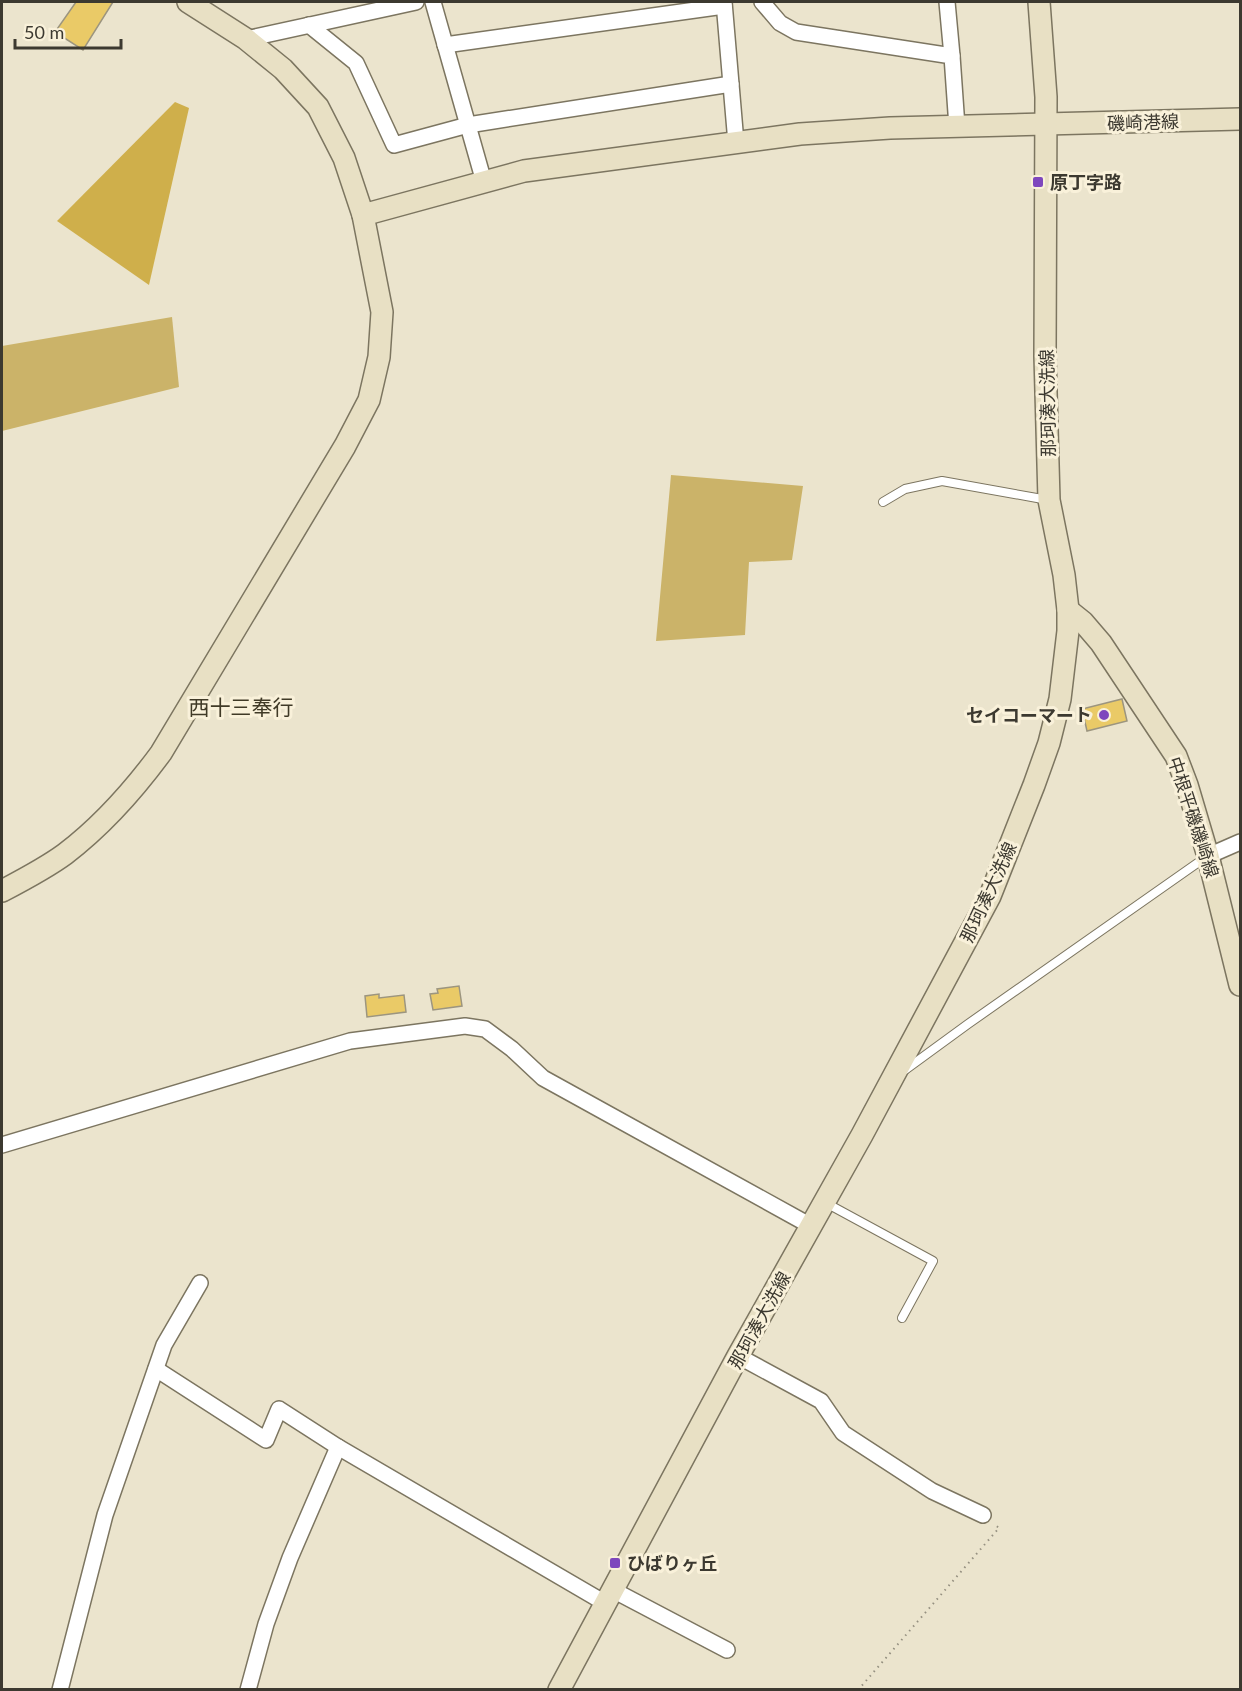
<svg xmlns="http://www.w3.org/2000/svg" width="1242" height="1691" font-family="Lato,'Noto Sans JP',sans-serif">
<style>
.green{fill:#cbb369}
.water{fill:#cfaf4b}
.building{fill:#eaca67;stroke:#9c957f;stroke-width:1.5}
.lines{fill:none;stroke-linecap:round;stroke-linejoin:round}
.lane-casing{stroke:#7c7560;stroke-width:10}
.street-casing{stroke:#7c7560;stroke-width:18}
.secondary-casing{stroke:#7c7560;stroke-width:24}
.path{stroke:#959080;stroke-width:2;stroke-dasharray:1.5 4.5;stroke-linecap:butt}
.lane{stroke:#fff;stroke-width:8}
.street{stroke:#fff;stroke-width:15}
.secondary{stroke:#e8e0c4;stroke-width:21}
.poi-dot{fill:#7e47bd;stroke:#f9f1da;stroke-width:2}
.labels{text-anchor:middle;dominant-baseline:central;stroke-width:6;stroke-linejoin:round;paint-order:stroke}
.street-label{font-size:18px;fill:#3c3930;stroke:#f9f1da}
.poi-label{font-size:18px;font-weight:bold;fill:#3c3930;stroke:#f9f1da;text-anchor:start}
.quarter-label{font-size:21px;fill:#403a27;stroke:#f9f1da}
</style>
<rect width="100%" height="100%" fill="#ebe4cd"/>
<!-- green -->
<g class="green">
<polygon points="172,317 179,387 2,431 2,346"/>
<polygon points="671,475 803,486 792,560 749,562 745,635 656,641"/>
</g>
<!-- water -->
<polygon class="water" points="175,102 189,108 149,285 57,221"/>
<!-- building -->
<g class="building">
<polygon points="76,2 113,2 83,50 55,32"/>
<polygon points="1122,699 1127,721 1087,731 1082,709"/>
<polygon points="459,986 462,1006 433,1010 430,994 438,993 437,989"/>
<polygon points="379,994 379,998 404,995 406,1012 367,1017 365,996"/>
</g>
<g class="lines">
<defs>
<g id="lane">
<polyline points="883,502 905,489 942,481 1048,500"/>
<polyline points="905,1070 968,1024 1206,857"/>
<polyline points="826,1203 933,1261 902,1318"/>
</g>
<g id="street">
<polyline points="433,2 484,182"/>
<polyline points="724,2 736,143"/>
<polyline points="762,2 780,23 796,32 952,56 957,127"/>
<polyline points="947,2 952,56"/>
<polyline points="309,25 356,63 394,145 468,125 731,84"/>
<polyline points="246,39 416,2"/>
<polyline points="445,45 724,6"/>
<polyline points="1208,856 1240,842"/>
<polyline points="2,1145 350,1041 465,1026 485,1029 512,1049 543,1078 811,1226"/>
<polyline points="738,1356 821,1401 843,1433 932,1491 983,1515"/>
<polyline points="156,1369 266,1440 279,1409 338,1447 605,1603"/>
<polyline points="611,1589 727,1650"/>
<polyline points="60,1690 105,1515 164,1345 200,1283"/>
<polyline points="248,1690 266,1624 290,1558 338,1447"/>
</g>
<g id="secondary">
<polyline points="363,215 524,171 800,134 890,128 1240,119"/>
<polyline points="1068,610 1083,622 1101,643 1176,756 1187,785 1208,856 1240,985"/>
<path d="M2,891C23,880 46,868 65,854C103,825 133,791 161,753L345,446L369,400L379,357L382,312L363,215L344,158L318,107L283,69L246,39L188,2"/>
<polyline points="559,1690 738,1356 862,1135 990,896 1034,785 1049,743 1060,699 1068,631 1068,610 1064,575 1049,500 1045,356 1046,97 1039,2"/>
</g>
</defs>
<!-- lane casing -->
<use href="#lane" class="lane-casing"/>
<!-- street casing -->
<use href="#street" class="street-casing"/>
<!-- secondary casing -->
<use href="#secondary" class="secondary-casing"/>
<!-- path -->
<polyline class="path" points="858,1690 999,1528 994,1524"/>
<!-- lane -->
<use href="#lane" class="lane"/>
<!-- street -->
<use href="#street" class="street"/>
<!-- secondary -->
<use href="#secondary" class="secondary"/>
</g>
<!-- markers -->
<g class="poi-dot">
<rect x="1032" y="176" width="12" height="12" rx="3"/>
<circle cx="1104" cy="715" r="6"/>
<rect x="609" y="1557" width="12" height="12" rx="3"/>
</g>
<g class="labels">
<!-- street labels -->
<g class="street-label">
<text transform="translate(1143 122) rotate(-2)">磯崎港線</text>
<text transform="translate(1047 403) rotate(-91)">那珂湊大洗線</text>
<text transform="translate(1194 817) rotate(72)">中根平磯磯崎線</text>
<text transform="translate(988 892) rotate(-65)">那珂湊大洗線</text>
<text transform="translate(759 1320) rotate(-61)">那珂湊大洗線</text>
</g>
<!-- poi labels -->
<g class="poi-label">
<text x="1050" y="182">原丁字路</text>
<text x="1092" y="715" text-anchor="end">セイコーマート</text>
<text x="627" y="1563">ひばりヶ丘</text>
</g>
<!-- quarter labels -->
<g class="quarter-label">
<text x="241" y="706">西十三奉行</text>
</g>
</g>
<!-- border -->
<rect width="1242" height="1691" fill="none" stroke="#3c3930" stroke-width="6"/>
<!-- scale -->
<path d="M15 39v9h106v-9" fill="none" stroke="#3c3930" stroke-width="3"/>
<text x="24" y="39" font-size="18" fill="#3c3930" stroke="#f9f1da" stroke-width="4.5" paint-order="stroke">50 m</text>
</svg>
